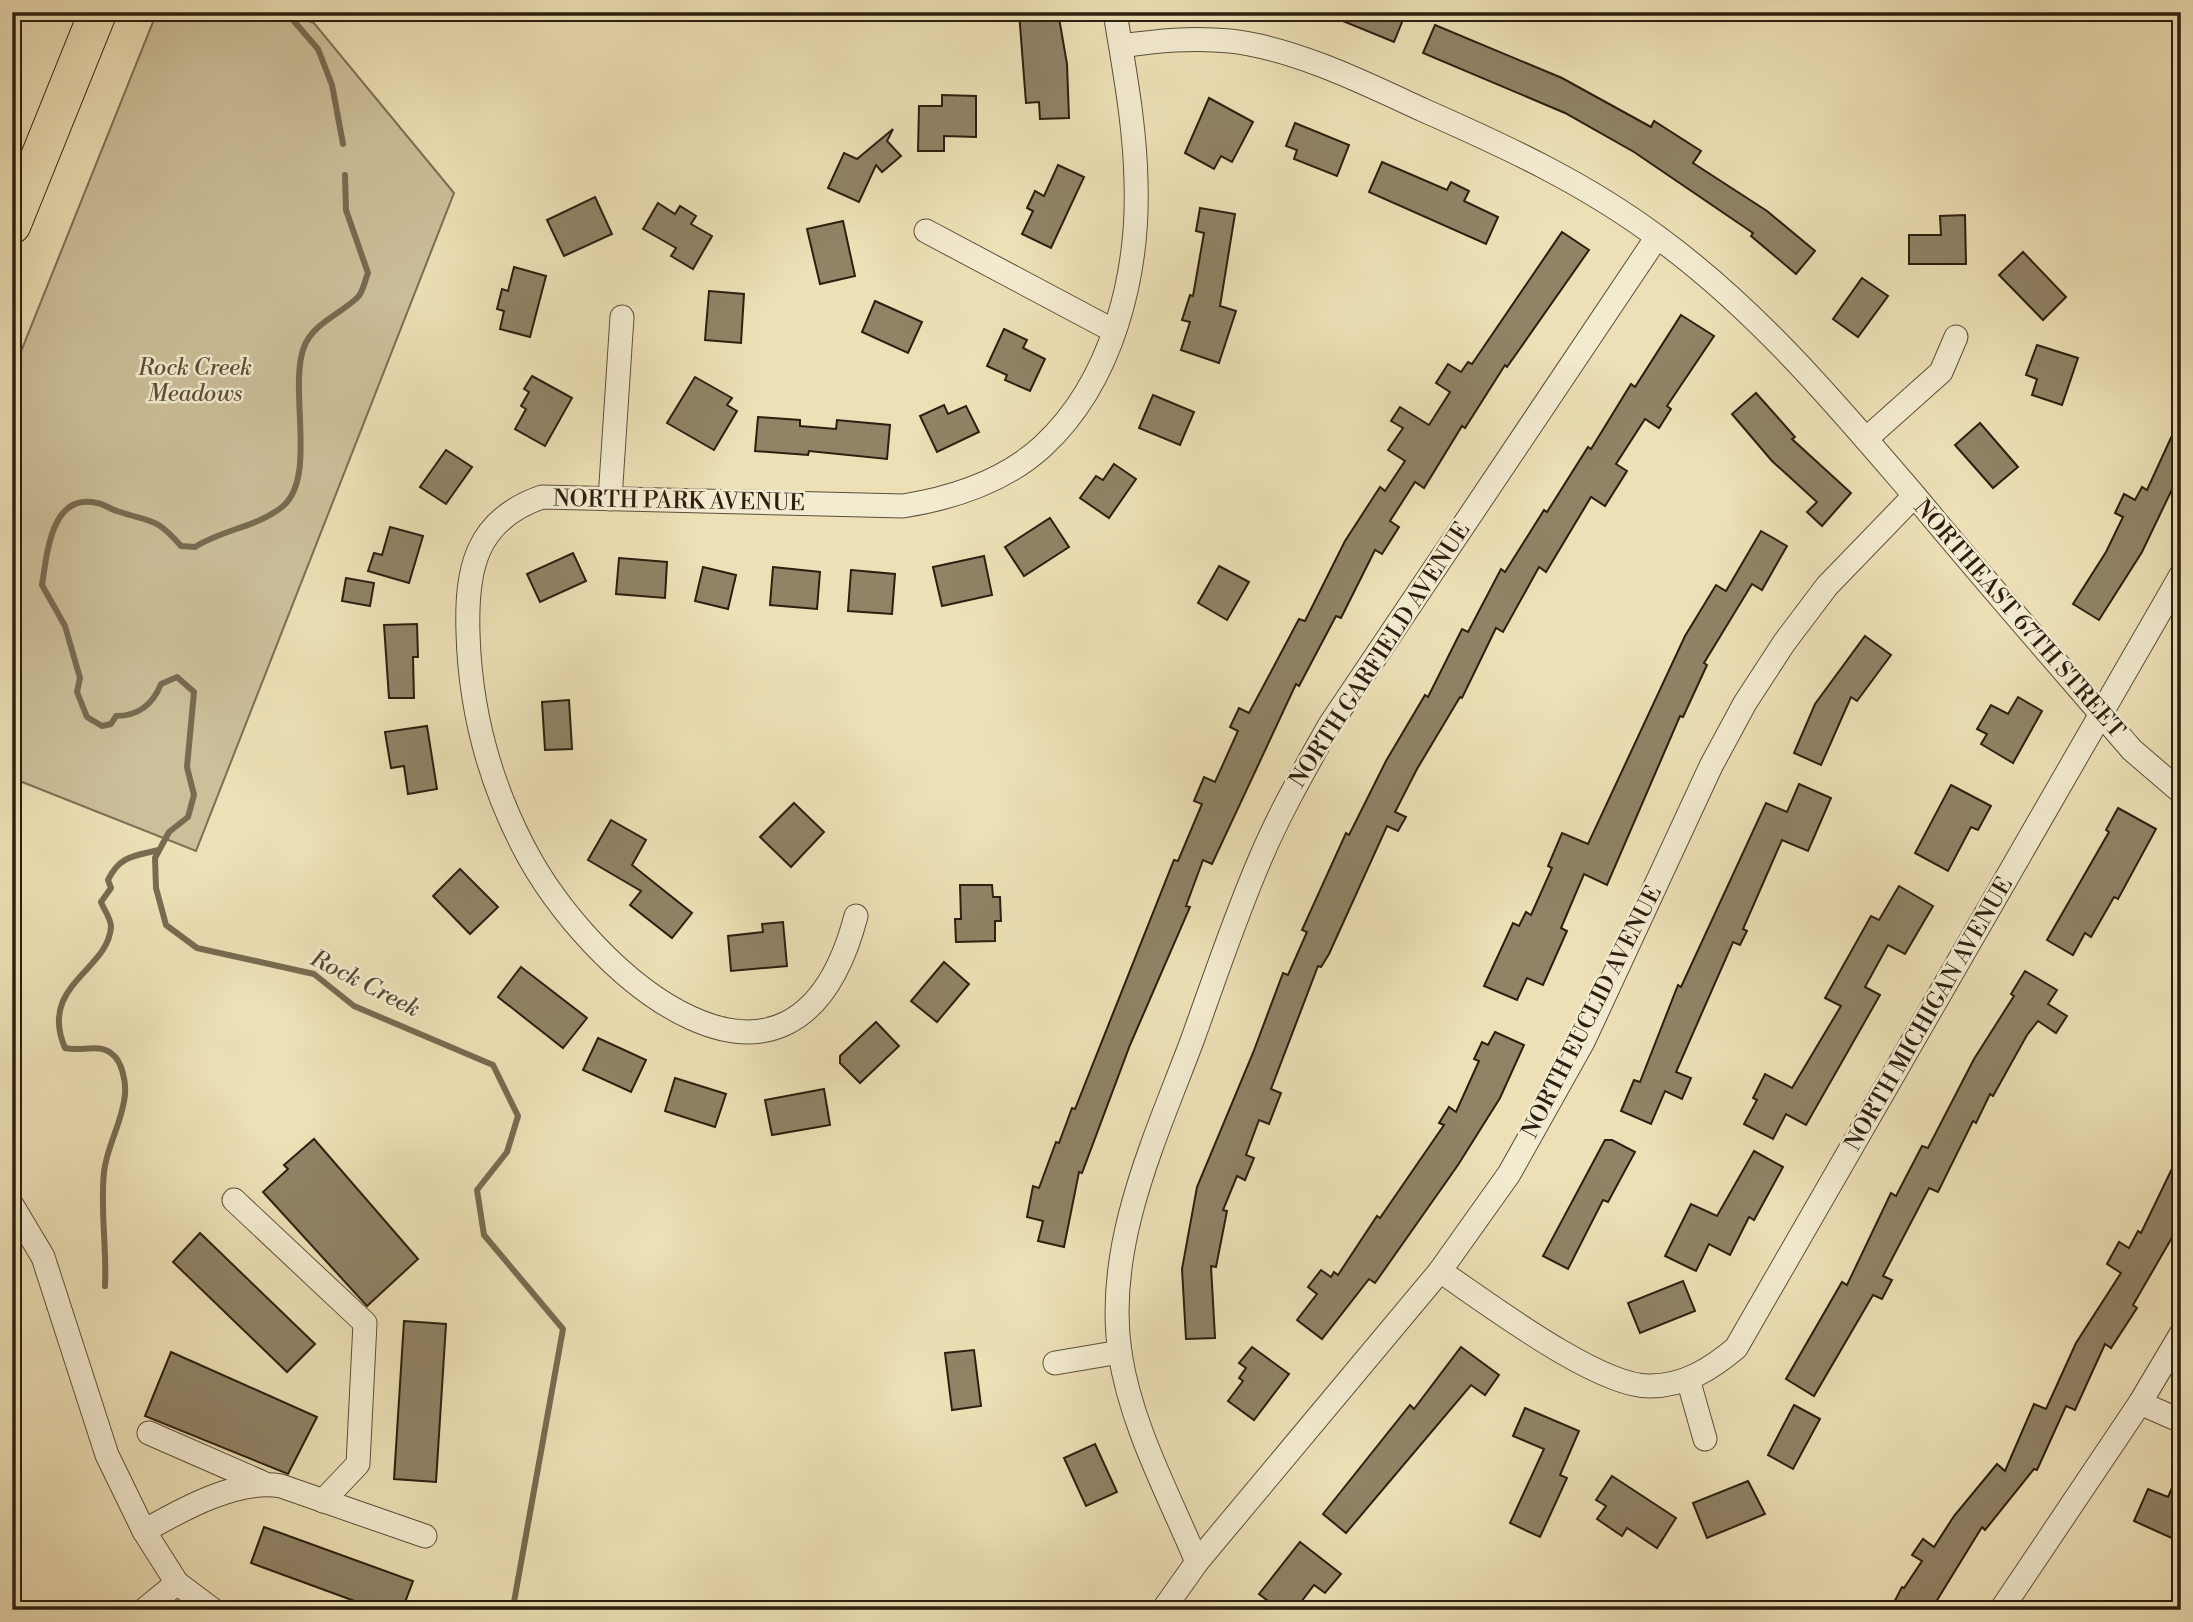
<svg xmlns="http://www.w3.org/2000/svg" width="2193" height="1622" font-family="'Libre Bodoni',serif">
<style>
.green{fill:#ccbf9a;stroke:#7c6f54;stroke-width:2}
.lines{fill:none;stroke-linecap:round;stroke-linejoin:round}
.stream{stroke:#786b51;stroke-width:6}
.building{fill:#908366;stroke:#2c1f0f;stroke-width:2}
.minor-casing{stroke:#5c4f39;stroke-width:25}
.primary-casing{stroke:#2c1f0f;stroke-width:39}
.minor{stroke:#f3ebd0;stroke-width:23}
.primary{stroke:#ede0b6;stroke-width:37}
.labels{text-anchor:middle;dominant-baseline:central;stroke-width:5;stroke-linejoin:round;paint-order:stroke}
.park-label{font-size:23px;font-style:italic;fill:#5c4f39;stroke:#f3ebd0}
.street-label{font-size:23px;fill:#2c1f0f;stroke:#f3ebd0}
.water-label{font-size:24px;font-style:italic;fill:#584b36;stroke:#f3ebd0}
</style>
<rect width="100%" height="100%" fill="#ede0b6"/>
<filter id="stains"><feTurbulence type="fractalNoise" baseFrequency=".00286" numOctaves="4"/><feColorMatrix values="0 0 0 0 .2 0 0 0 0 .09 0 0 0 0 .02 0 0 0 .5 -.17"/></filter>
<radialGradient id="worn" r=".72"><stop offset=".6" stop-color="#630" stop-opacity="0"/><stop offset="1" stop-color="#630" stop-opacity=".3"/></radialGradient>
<!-- green -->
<polygon class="green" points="157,12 284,12 314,23 454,193 196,851 12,778 12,374"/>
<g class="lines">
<!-- stream -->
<g class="stream">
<polyline points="286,12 318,49 332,85 343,144"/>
<path d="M345,175L346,210L368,273C365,280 363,292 358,297C341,314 313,323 304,347C288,389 318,478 282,507C257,527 221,530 195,547L181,546C155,516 152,523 117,511C110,509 104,504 97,503C51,492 47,554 42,585L65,626L80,678L77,692L87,717L102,726L111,724L116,716C138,716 153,704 161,684L177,677L194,692L187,767L194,795L188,817L169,832L155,858L156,888L166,925L197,948L314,974L354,1006L493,1065L518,1116L507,1152L477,1190L484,1235L563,1329L514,1602L506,1610"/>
<path d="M105,1286C107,1248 100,1210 104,1172C107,1145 123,1121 125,1094C126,1082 122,1061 112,1054C99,1043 81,1052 65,1048C38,985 108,971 111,927C111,918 104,910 101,902L111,888L108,880C120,855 135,856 159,850"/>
</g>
</g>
<!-- building -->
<g class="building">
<polygon points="1019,12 1058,12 1067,64 1069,118 1040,119 1039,102 1026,103"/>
<polygon points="1321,12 1406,12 1394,42"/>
<polygon points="1435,25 1562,78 1651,127 1654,121 1701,151 1693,163 1767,211 1815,251 1796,274 1751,236 1753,233 1634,152 1565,113 1423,53"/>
<polygon points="942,95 976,96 976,137 944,136 944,151 918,151 919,106 942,106"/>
<polygon points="1209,98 1253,122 1232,162 1221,156 1214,169 1185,153"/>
<polygon points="1295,123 1349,145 1337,176 1294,159 1297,150 1286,146"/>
<polygon points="893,129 887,141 901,156 882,172 876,165 859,202 828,188 844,153 857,159"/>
<polygon points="1382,162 1447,190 1451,182 1469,191 1464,201 1498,217 1486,244 1369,192"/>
<polygon points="1058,165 1084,177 1051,248 1022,234 1033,211 1027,208 1035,191 1044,196"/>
<polygon points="595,197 612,234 564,256 547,220"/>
<polygon points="658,203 675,214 680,206 696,216 691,224 712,236 693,269 671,256 676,248 643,229"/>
<polygon points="1200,208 1235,214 1220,306 1236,311 1219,363 1181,350 1190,322 1182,320 1190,295 1193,296 1204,233 1196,231"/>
<polygon points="1965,215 1966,264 1909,264 1909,235 1941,235 1940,216"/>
<polygon points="843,221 855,276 820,284 807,229"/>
<polygon points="1562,232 1589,250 1507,367 1505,365 1465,428 1462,426 1424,488 1415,482 1390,521 1399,527 1382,554 1375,550 1341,618 1336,616 1299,686 1296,684 1212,864 1203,860 1186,906 1190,907 1130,1045 1082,1173 1079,1172 1064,1247 1038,1241 1043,1221 1027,1217 1033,1186 1039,1188 1056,1142 1059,1143 1072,1108 1075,1109 1174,860 1178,861 1202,804 1194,801 1204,777 1215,782 1238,731 1230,727 1239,708 1249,713 1299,619 1305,621 1345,541 1380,487 1385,491 1405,461 1388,450 1403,428 1391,421 1400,407 1429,425 1450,392 1436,383 1448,364 1461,372 1468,362 1472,364"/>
<polygon points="2023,252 2066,297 2043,320 1999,275"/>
<polygon points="514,267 546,276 530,337 500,329 504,311 497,309 502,289 508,291"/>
<polygon points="1862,278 1888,296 1858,337 1833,319"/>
<polygon points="709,291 744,294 741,343 705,340"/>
<polygon points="875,301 922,322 908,353 862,332"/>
<polygon points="1681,315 1714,336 1667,406 1671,409 1659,428 1645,419 1616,464 1627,471 1605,506 1591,497 1546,572 1539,567 1503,632 1496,628 1462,698 1460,697 1417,769 1395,812 1406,817 1398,831 1387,826 1329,954 1321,967 1318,966 1271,1089 1281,1093 1269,1124 1259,1120 1246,1155 1254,1158 1245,1180 1237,1176 1223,1210 1227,1211 1216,1267 1211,1266 1215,1338 1186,1339 1182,1269 1197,1187 1253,1053 1283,973 1288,975 1307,932 1302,930 1346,833 1349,835 1386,761 1425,695 1428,697 1462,629 1468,632 1501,569 1505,572 1544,510 1547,512 1588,447 1591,449 1631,384 1635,387"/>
<polygon points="1004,329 1027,340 1023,348 1045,359 1030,391 1005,380 1007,375 987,366"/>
<polygon points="2037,345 2078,358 2062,405 2032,395 2037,379 2026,375"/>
<polygon points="532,376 572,398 545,446 515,429 526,409 521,406 529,392 524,389"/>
<polygon points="695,377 732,398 727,405 737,411 714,450 667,423"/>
<polygon points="1756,393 1795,437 1792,439 1851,493 1822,526 1807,512 1817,502 1772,461 1732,414"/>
<polygon points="1153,395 1194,412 1180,445 1139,428"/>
<polygon points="944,405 948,414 966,406 979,432 937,452 920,416"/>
<polygon points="2181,416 2181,483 2176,481 2142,552 2099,620 2073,604 2106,552 2123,517 2115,513 2124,494 2135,500 2142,487 2147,490"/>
<polygon points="758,417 800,420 800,426 836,429 837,420 890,425 887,459 809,451 808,455 755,451"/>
<polygon points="1980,423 2018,467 1993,488 1955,445"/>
<polygon points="446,450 472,467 446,504 420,487"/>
<polygon points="1114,464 1136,479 1109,518 1080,498 1096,476 1103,480"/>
<polygon points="1050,518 1069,547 1024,576 1005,547"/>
<polygon points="390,527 423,536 409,583 368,571 374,553 382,555"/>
<polygon points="1761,531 1787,546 1762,590 1752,584 1704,663 1707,665 1683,717 1680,716 1607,885 1584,874 1561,928 1567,931 1543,985 1527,978 1517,1000 1484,986 1513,923 1519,926 1526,912 1531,915 1552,868 1548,866 1562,833 1588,844 1685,636 1716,585 1726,591"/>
<polygon points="573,553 586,581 540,602 527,574"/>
<polygon points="984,556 992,595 942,606 933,567"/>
<polygon points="619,558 667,562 665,598 616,594"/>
<polygon points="1219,566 1249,582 1227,620 1198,603"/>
<polygon points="703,567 736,575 728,609 695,601"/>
<polygon points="773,567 820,572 817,609 770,605"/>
<polygon points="851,570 895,574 892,614 848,611"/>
<polygon points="346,578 374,583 370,606 342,601"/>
<polygon points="417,624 418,657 413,657 414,698 389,698 384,625"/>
<polygon points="1865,636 1891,655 1857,701 1851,697 1821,765 1794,753 1815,704"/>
<polygon points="2018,697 2042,711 2013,763 1981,744 1987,734 1977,729 1991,705 2008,714"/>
<polygon points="569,700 572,749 545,750 542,702"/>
<polygon points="427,726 437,789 408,794 404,766 391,768 385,732"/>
<polygon points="1799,784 1831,798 1808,851 1782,840 1743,929 1747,931 1740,945 1733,942 1676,1072 1691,1078 1682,1099 1665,1091 1651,1124 1621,1111 1634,1080 1640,1082 1678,985 1681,987 1766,803 1787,812"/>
<polygon points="1951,785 1991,806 1978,830 1971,827 1948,871 1915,853"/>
<polygon points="794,803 824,832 791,867 760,837"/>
<polygon points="2118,808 2156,829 2118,899 2114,897 2091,937 2085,933 2073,955 2047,940 2109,832 2106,830"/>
<polygon points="611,820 646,840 632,865 692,913 672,938 630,905 641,891 588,860"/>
<polygon points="460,869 498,907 470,934 433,896"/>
<polygon points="960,885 992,885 993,897 1000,897 1001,921 995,921 995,941 956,942 955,919 961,919"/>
<polygon points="1899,886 1933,906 1905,954 1888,945 1865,987 1880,995 1806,1125 1786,1114 1773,1139 1744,1124 1757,1100 1753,1098 1765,1074 1792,1088 1841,1006 1825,998 1871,916 1879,920"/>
<polygon points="783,922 787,966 731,971 728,936 763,932 762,924"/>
<polygon points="944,962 969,984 937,1022 911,1001"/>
<polygon points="521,967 587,1018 563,1048 498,997"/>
<polygon points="2025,971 2057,990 2048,1004 2067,1016 2056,1033 2038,1021 2027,1035 1993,1096 1990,1094 1976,1123 1973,1121 1938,1192 1929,1188 1883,1276 1892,1280 1882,1299 1873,1295 1814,1396 1786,1379 1842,1282 1847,1285 1891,1193 1896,1196 1922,1146 1928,1148 1974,1059 2014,996 2011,994"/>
<polygon points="876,1022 899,1046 860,1083 840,1063 840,1056"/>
<polygon points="1495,1032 1524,1045 1500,1098 1458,1165 1375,1283 1369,1279 1322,1339 1297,1320 1317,1294 1308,1287 1321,1270 1331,1277 1334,1272 1338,1275 1377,1216 1380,1218 1444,1125 1439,1123 1449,1107 1456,1112 1479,1061 1474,1059 1482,1042 1488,1045"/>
<polygon points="598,1038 646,1060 631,1092 583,1070"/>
<polygon points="675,1078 726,1094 715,1127 665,1111"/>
<polygon points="824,1089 830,1125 772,1135 765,1100"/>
<polygon points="314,1139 418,1259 367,1306 263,1192 288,1169 284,1165"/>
<polygon points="1605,1140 1612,1140 1635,1152 1608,1202 1603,1200 1568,1269 1543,1256"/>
<polygon points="2181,1150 2181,1222 2133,1305 2137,1308 2111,1348 2105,1344 2075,1410 2066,1406 2037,1470 2034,1469 1985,1530 1982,1527 1931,1610 1890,1610 1902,1587 1904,1588 1922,1561 1912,1555 1923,1539 1934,1547 1954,1516 1997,1464 2005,1471 2034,1404 2046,1409 2076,1343 2121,1273 2107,1264 2119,1242 2129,1248 2138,1231 2141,1233"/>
<polygon points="1754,1151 1783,1167 1754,1220 1749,1217 1730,1255 1709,1244 1696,1271 1665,1256 1691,1204 1717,1216"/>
<polygon points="200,1233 315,1344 287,1372 173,1262"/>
<polygon points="1683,1281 1695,1311 1640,1333 1628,1303"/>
<polygon points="404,1321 446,1324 436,1482 394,1479"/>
<polygon points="1252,1347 1289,1374 1254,1420 1228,1401 1243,1381 1239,1378 1246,1368 1239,1363"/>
<polygon points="1461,1347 1499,1375 1485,1395 1471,1385 1346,1533 1323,1514 1410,1405 1414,1409"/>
<polygon points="974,1350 981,1406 952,1410 945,1353"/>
<polygon points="171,1352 317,1417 288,1474 145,1416"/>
<polygon points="1794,1405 1820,1419 1793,1469 1768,1455"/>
<polygon points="1525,1408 1579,1431 1560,1475 1567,1478 1540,1537 1510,1523 1544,1449 1513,1436"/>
<polygon points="1095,1444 1117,1492 1086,1506 1064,1458"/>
<polygon points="2181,1468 2181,1529 2176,1540 2134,1521 2148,1489 2168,1497"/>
<polygon points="1612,1476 1676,1518 1657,1548 1627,1528 1622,1536 1597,1519 1606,1506 1596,1500"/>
<polygon points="1748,1481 1765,1514 1707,1538 1693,1503"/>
<polygon points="264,1527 413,1581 402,1610 379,1610 251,1563"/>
<polygon points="1300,1542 1341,1574 1325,1593 1314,1585 1295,1610 1280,1610 1259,1594"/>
</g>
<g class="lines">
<defs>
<g id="minor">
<path d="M1121,46C1157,41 1192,37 1230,41C1294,48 1365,83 1423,110C1507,147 1587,184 1660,239C1758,311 1836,404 1914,495C1985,581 2059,665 2132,750L2181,792"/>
<polyline points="926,231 1114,331"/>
<polyline points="1866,439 1941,372 1956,337"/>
<polyline points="610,499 622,317"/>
<path d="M856,916C794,1152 589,975 523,846C489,780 470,707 468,633C466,570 475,520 542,497L903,506C953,498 1004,482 1043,446C1113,381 1139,274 1136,182C1135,124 1124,69 1115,12"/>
<polyline points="234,1200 365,1323 358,1464 323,1501"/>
<polyline points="12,1205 43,1257 107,1455 144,1531 177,1583 213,1610"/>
<path d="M1440,1271C1486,1302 1598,1387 1650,1386C1684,1386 1711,1369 1736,1348L2181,575"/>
<polyline points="1055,1363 1120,1352"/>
<polyline points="1688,1379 1705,1439"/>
<polyline points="2140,1403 2181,1421"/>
<polyline points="149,1433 261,1482"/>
<path d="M144,1531C181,1510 238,1478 281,1486L425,1536"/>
<path d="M1197,1562C1169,1495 1131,1426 1120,1353C1104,1246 1155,1139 1192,1041C1214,980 1235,917 1261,857C1280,812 1305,769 1329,726L1657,237"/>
<polyline points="144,1610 177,1583"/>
<polyline points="1163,1610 1197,1562 1440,1271 1509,1174 1583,1042 1711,766 1745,703 1784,643 1827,586 1914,496"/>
<polyline points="2001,1610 2140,1403 2181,1334"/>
</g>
<polyline id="primary" points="12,225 98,12"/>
</defs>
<!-- minor casing -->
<use href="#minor" class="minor-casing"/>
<!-- primary casing -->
<use href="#primary" class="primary-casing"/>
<!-- minor -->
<use href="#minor" class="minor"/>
<!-- primary -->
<use href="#primary" class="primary"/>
</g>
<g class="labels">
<!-- park labels -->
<g class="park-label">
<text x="195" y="368">Rock Creek<tspan x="195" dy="26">Meadows</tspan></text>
</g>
<!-- street labels -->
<g class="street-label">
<text transform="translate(679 501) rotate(1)">NORTH PARK AVENUE</text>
<text transform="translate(2019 619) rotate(49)">NORTHEAST 67TH STREET</text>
<text transform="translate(1380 655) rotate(-57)">NORTH GARFIELD AVENUE</text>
<text transform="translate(1592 1012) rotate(-63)">NORTH EUCLID AVENUE</text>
<text transform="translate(1929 1014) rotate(-60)">NORTH MICHIGAN AVENUE</text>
</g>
<!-- water labels -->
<g class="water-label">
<text transform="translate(365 984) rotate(27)">Rock Creek</text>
</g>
</g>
<!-- margin -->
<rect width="2193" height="1622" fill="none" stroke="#ede0b6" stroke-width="42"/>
<rect x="14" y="14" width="2165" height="1594" fill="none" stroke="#2c1f0f" stroke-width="3.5"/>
<rect x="21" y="21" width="2151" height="1580" fill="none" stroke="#2c1f0f" stroke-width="2"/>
<rect width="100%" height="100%" filter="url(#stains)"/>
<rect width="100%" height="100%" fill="url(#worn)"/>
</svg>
